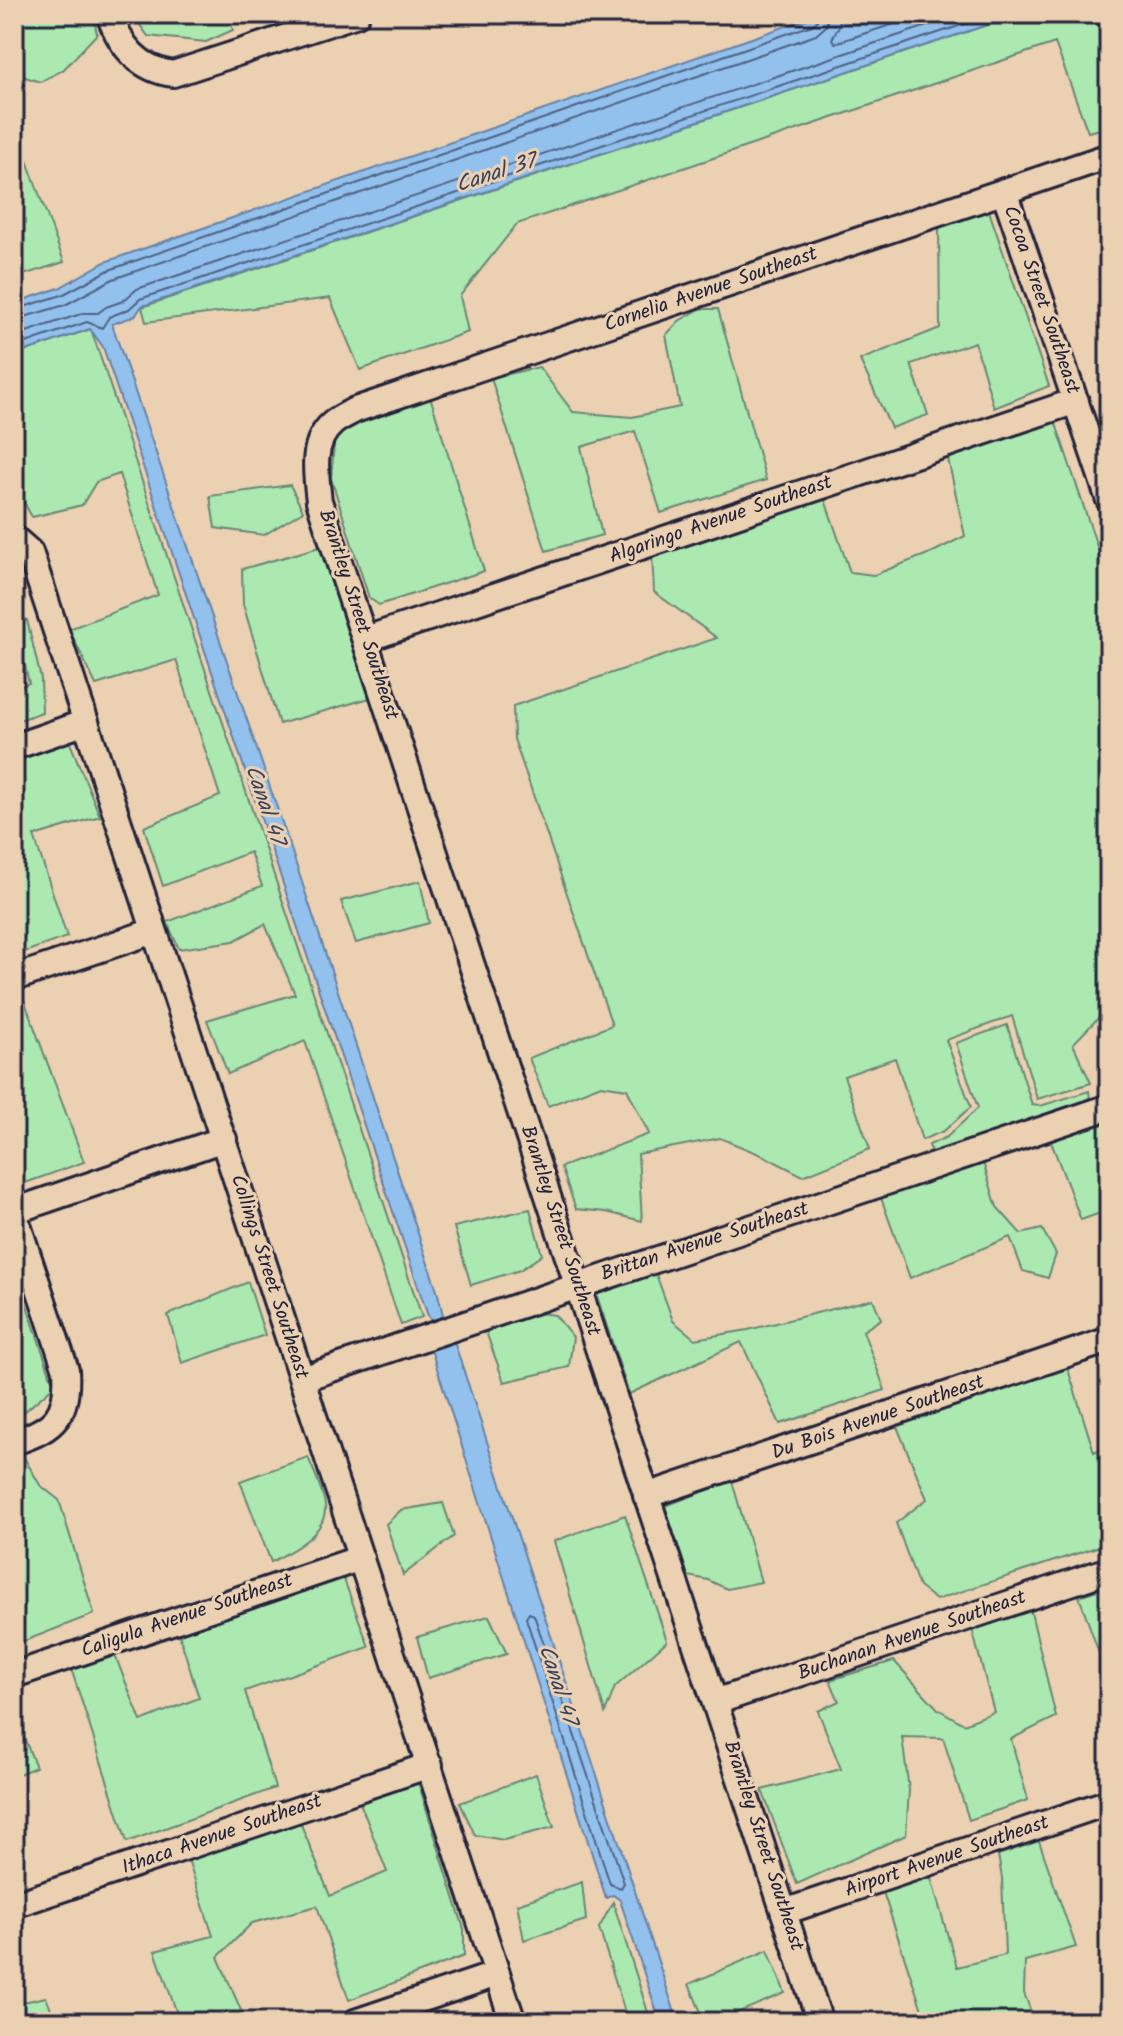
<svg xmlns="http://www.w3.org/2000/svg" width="1123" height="2036" font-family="Kalam,sans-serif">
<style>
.green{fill:#ace9b0;stroke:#678676;stroke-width:2}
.water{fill:#93c1ee;stroke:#6681a6;stroke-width:2}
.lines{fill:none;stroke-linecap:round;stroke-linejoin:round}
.shore{stroke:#4f6283;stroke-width:2}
.minor-casing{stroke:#22223b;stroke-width:30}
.minor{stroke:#ebd1b2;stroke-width:24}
.labels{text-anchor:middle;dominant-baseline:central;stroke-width:6;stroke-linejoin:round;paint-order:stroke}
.street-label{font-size:20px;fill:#22223b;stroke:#ebd1b2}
.water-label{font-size:22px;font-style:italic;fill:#39425f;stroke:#ebd1b2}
</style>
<rect width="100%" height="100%" fill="#ebd1b2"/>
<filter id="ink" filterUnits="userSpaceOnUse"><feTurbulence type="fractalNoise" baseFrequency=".0125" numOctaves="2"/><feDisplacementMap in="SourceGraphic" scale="16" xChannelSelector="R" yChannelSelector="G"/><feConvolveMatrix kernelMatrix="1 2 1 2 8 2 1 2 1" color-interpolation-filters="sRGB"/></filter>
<g filter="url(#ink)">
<!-- green -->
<g class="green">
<polygon points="14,14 93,14 97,34 63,70 40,82 25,77 14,56"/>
<polygon points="132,14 228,14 233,30 206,42 148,36"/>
<polygon points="1020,14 1109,14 1109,127 1088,132 1055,43 517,224 460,296 468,332 360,370 330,298 146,322 142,307"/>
<polygon points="14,125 64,262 14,278 14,226 23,222 14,192"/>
<polygon points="988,208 1049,386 994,408 975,342 911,364 928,415 891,428 860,360 940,328 939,225"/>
<polygon points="700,309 718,309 766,480 661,513 635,431 581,447 602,535 546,551 491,378 539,367 573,412 632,417 680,407 666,335 679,321"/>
<polygon points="91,329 422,1317 401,1325 305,1041 228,1074 207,1020 295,994 265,924 234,941 179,949 167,922 262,886 250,852 163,886 144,827 220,796 176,660 96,685 69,629 158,595 119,474 96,482 82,505 32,517 14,484 14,355"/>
<polygon points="429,393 484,571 379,605 369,598 331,478 335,434 358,420"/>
<polygon points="1055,421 1109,582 1109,1013 1099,1017 1073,1044 1091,1083 1037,1099 1012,1016 946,1040 971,1107 944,1131 922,1140 895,1058 844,1076 870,1149 803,1176 764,1156 720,1138 638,1154 642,1221 606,1212 576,1209 561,1167 649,1134 627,1089 601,1085 548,1106 529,1058 612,1025 514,739 513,706 717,638 654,592 652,555 824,497 850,572 874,575 933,552 965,536 948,459 1030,425"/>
<polygon points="290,485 303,511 264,535 215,528 210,496"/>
<polygon points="320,547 370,698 279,724 243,604 242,569"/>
<polygon points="27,620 41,679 42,712 14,722 14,690 29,683 15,623"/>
<polygon points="68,738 100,816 34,836 67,937 16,955 14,948 14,756"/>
<polygon points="420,881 429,923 356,943 341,901"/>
<polygon points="19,986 84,1162 14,1187 14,988"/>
<polygon points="1007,1025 1032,1105 1040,1106 1089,1091 1090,1100 932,1155 929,1145 947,1137 978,1108 956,1043"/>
<polygon points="1109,1118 1109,1210 1081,1220 1050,1139"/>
<polygon points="982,1159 997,1207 1021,1234 1042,1229 1056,1254 1048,1278 1023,1271 1010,1237 910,1278 880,1195"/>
<polygon points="530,1209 542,1255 520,1270 471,1285 454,1227"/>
<polygon points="653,1266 673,1321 695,1339 748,1330 873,1299 881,1319 863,1331 885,1390 780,1424 741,1342 629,1394 597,1296 604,1287"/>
<polygon points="14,1267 54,1386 24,1412 14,1415"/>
<polygon points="248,1282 265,1335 182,1363 168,1315"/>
<polygon points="531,1312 555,1315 573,1337 569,1367 504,1382 485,1329"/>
<polygon points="1067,1366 1094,1452 1109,1445 1109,1543 936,1600 919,1587 896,1523 927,1499 896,1424"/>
<polygon points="22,1454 40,1485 59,1500 94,1614 14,1645 14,1457"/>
<path d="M308,1457C314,1472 323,1490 325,1505C328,1534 291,1551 271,1562L240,1481Z"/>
<polygon points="732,1481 761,1582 727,1589 708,1580 688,1576 665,1506"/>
<polygon points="443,1503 454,1536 403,1575 386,1524 401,1510"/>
<polygon points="625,1515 667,1641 615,1687 605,1713 554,1541"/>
<polygon points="343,1577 369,1647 245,1691 275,1788 127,1842 71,1668 114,1653 141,1721 199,1698 179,1634"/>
<polygon points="1109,1586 1109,1676 1107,1676 1079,1596"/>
<polygon points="1030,1608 1056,1717 1011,1739 1028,1800 969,1820 943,1738 902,1737 909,1790 906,1835 797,1884 762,1790 841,1769 818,1711 839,1701 830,1680 894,1661 938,1709 964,1724 994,1712 971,1625"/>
<polygon points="489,1616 507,1654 428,1678 417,1637"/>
<polygon points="14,1713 36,1767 14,1776"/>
<polygon points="536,1774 554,1827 504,1840 475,1835 460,1803"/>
<polygon points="417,1779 464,1929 464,1956 349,2000 317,1906 252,1923 218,1957 246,2022 180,2022 155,1951 213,1936 187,1856 300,1822 330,1896 387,1872 359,1800"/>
<polygon points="1039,1841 1076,1947 1025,1961 1024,1993 1035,2022 926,2022 883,1892 930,1875 957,1967 1005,1955 1002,1878 998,1855"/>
<polygon points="582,1882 586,1920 524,1940 517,1904"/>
<polygon points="613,1902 651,2022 628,2022 599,1928"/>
<polygon points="768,1950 785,1993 715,2022 705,2022 689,1984"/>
<polygon points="46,1997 56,2022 14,2022 14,2004"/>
</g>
<!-- water -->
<g class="water">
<polygon points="821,14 1020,14 142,306 135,316 112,324 289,843 438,1294 444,1319 433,1323 428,1316 103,347 90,329 14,355 14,303 59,288 105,262"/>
<polygon points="452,1335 678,2022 660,2022 620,1900 613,1895 606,1898 429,1343"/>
</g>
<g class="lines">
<!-- shore -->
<g class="shore">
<polyline points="841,14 839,26 832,39 835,43 925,14"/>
<polyline points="14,310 62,295 109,270 812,25 817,21 818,14"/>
<polyline points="14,320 65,305 113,279 816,35 826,26 829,14"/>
<polyline points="14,336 84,313 98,313 106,307 123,301 137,289 963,14"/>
<polyline points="14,347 87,322 102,328 109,317 129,309 140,299 995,14"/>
<polygon points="529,1613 534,1615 624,1883 621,1888 610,1884 526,1618"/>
</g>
<defs>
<g id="minor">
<path d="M109,14C120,46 139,69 173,74L357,14"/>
<polyline points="1004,191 1109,500"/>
<polyline points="14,538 30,552 513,2022"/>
<polyline points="366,639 1076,401"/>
<polyline points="14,747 86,722"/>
<polyline points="14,978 154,931"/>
<polyline points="14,1211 224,1139"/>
<path d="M14,1213L66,1370C69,1415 55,1429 14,1442"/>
<path d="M302,1379C570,1286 840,1198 1109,1107"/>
<polyline points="646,1496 1109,1340"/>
<polyline points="14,1675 361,1558"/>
<polyline points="715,1702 1109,1570"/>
<polyline points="14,1905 430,1765"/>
<polyline points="784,1912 1109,1802"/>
<polyline points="355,2022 497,1974"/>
<path d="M820,2022L319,501C316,475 310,442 333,423C339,418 348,414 355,410L1109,156"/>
</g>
</defs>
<!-- minor casing -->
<use href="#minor" class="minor-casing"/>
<!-- minor -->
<use href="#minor" class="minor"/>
</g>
</g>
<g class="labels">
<!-- street labels -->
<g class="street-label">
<text transform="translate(711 290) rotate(-19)">Cornelia Avenue Southeast</text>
<text transform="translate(1041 300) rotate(71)">Cocoa Street Southeast</text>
<text transform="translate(721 520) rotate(-19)">Algaringo Avenue Southeast</text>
<text transform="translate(358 615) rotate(72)">Brantley Street Southeast</text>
<text transform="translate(560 1231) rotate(72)">Brantley Street Southeast</text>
<text transform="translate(705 1242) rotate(-18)">Brittan Avenue Southeast</text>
<text transform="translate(269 1277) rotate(72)">Collings Street Southeast</text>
<text transform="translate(878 1418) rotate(-19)">Du Bois Avenue Southeast</text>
<text transform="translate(187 1616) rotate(-19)">Caligula Avenue Southeast</text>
<text transform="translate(912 1636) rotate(-19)">Buchanan Avenue Southeast</text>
<text transform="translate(222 1835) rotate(-19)">Ithaca Avenue Southeast</text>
<text transform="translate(763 1846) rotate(72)">Brantley Street Southeast</text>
<text transform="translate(947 1857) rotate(-19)">Airport Avenue Southeast</text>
</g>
<!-- water labels -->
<g class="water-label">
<text transform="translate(496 174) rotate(-18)">Canal 37</text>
<text transform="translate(264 805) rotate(71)">Canal 47</text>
<text transform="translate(557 1685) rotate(72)">Canal 47</text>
</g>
</g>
<!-- margin -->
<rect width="1123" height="2036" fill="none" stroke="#ebd1b2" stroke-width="48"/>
<rect x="24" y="24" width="1075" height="1988" fill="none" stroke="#22223b" stroke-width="3" filter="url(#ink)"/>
</svg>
